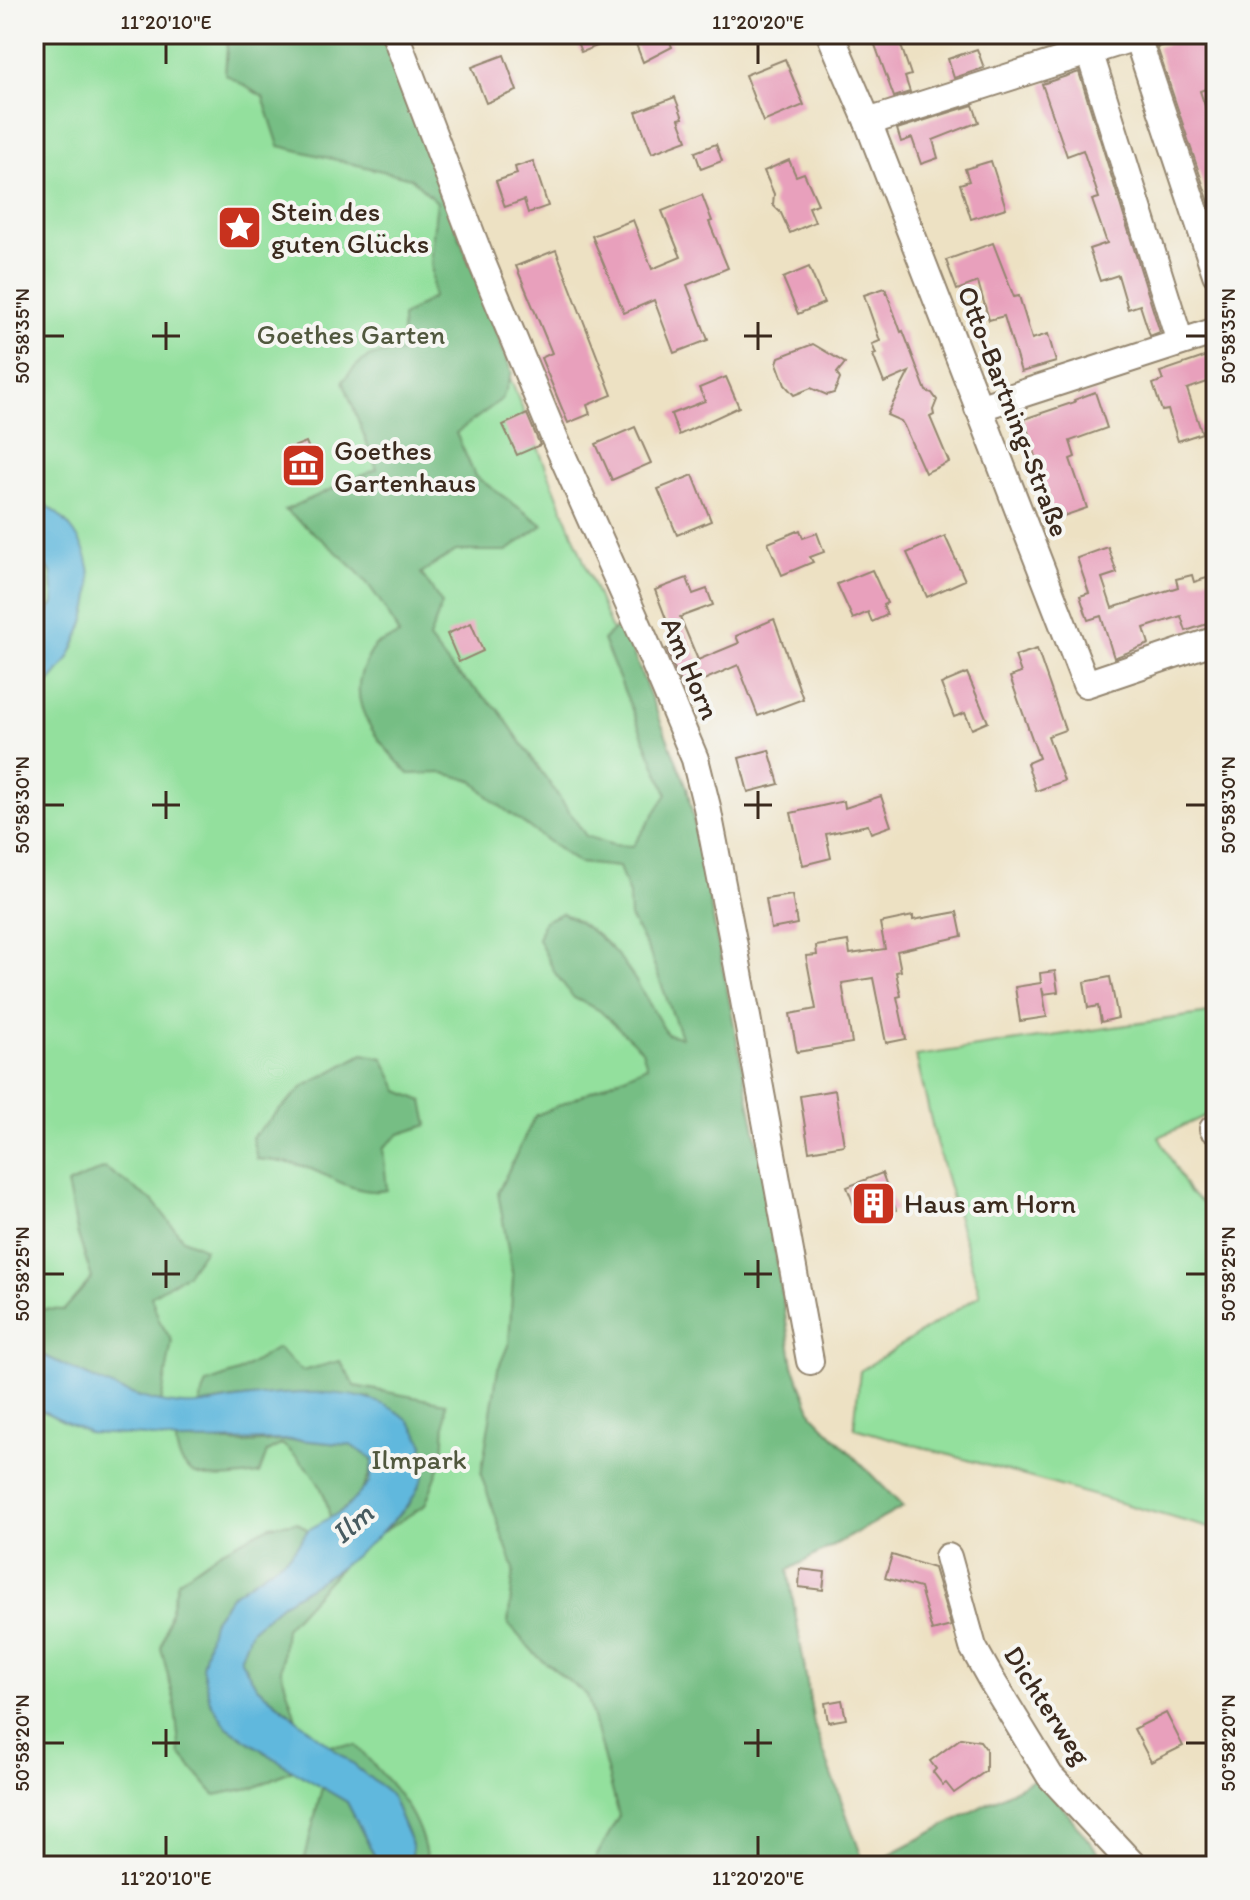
<svg xmlns="http://www.w3.org/2000/svg" width="1250" height="1900" font-family="Itim,sans-serif">
<style>
.green{fill:#93e09d;stroke:#67855e;stroke-width:2}
.forest{fill:#76be84;stroke:#587451;stroke-width:2}
.water{fill:#60b8dd;stroke:#4e717e;stroke-width:2}
.building{fill:#e8a0bc}
.lines{fill:none;stroke-linecap:round;stroke-linejoin:round}
.minor-casing{stroke:#948670;stroke-width:30}
.minor{stroke:#fff;stroke-width:26}
.ticks{fill:none;stroke:#3b2a1e;stroke-width:3}
.labels{text-anchor:middle;dominant-baseline:central;stroke-width:8;stroke-linejoin:round;paint-order:stroke}
.poi-label{font-size:28px;fill:#3b2a1e;stroke:#f6f6f2;text-anchor:start}
.park-label{font-size:28px;fill:#51583e;stroke:#f6f6f2}
.street-label{font-size:28px;fill:#3b2a1e;stroke:#f6f6f2}
.water-label{font-size:30px;font-style:italic;fill:#485c61;stroke:#f6f6f2}
.neatline{fill:none;stroke:#3b2a1e;stroke-width:3}
.ticks-label{font-size:20px;text-anchor:middle;fill:#3b2a1e}
</style>
<rect width="100%" height="100%" fill="#f6f6f2"/>
<filter id="ink" filterUnits="userSpaceOnUse"><feTurbulence type="fractalNoise" baseFrequency=".0125" numOctaves="2"/><feDisplacementMap in="SourceGraphic" scale="16" xChannelSelector="R" yChannelSelector="G"/><feConvolveMatrix kernelMatrix="1 2 1 2 8 2 1 2 1" color-interpolation-filters="sRGB"/></filter>
<filter id="wash" filterUnits="userSpaceOnUse"><feTurbulence type="fractalNoise" baseFrequency=".006" numOctaves="4" result="noise"/><feDisplacementMap in="SourceGraphic" scale="32" xChannelSelector="R" yChannelSelector="G"/><feGaussianBlur stdDeviation="1.8" result="paint"/><feColorMatrix in="noise" values="0 0 0 0 0 0 0 0 0 0 0 0 0 0 0 0 0 1.4 0 .05"/><feComposite in="paint" operator="in"/></filter>
<g filter="url(#wash)">
<rect width="100%" height="100%" fill="#ede1c3"/>
<!-- green -->
<g class="green">
<polygon points="34,34 371,34 676,789 793,1366 813,1415 903,1507 788,1570 814,1725 865,1866 34,1866"/>
<polygon points="1216,1012 1216,1111 1159,1137 1189,1193 1216,1211 1216,1530 854,1428 860,1371 980,1295 937,1146 916,1056"/>
</g>
<!-- forest -->
<g class="forest">
<path d="M228,34H382L512,373L502,399L456,433L475,476L543,525L507,551H456L421,573L442,604L429,639L452,669L498,709L586,836L613,845L633,846L667,794L603,640L621,623L687,787L763,1171L793,1366L813,1415L903,1507L788,1570L814,1725L865,1866H591L619,1816L587,1695L536,1655L508,1624L514,1569L481,1475L498,1369L509,1343L513,1278L498,1192L535,1116L647,1066L642,1050L599,1010L574,998L555,973L538,939L544,921L562,913C620,941 635,981 667,1034L681,1037L650,954L630,917L629,895L619,867L578,863L493,801L473,781L444,773L409,774C385,749 349,712 361,674C364,664 370,654 375,645L399,635C370,573 337,552 285,510L377,469L343,381C363,355 371,353 402,352V317L433,297L431,249L437,202L411,178L279,146L263,97L225,74Z"/>
<path d="M363,1054L383,1058L399,1091L423,1101L428,1125L400,1134L383,1148L387,1190C357,1196 335,1178 308,1168C293,1162 274,1161 257,1159L252,1137L303,1087Z"/>
<polygon points="105,1168 153,1201 183,1239 205,1249 187,1274 151,1296 159,1320 172,1341 161,1403 123,1393 34,1351 34,1311 39,1309 64,1310 92,1278 78,1235 67,1185"/>
<path d="M277,1348L302,1371L340,1361L355,1386L446,1403L443,1458L425,1505L383,1532L410,1503L370,1398C311,1393 257,1393 199,1405L207,1383L238,1372Z"/>
<path d="M201,1440L244,1443L299,1440L350,1445L373,1459C368,1488 356,1503 330,1518C324,1481 309,1468 282,1444L267,1452L259,1474C225,1478 178,1488 176,1441Z"/>
<polygon points="297,1522 308,1530 291,1554 232,1595 212,1622 227,1727 292,1770 256,1787 215,1795 180,1754 174,1699 161,1648 178,1581 220,1551 270,1526"/>
<polygon points="341,1567 285,1628 281,1671 296,1718 257,1687 240,1659 251,1630 282,1604"/>
<path d="M328,1745L356,1746C389,1780 424,1816 427,1866H412V1845L391,1795Z"/>
<polygon points="1042,1775 1061,1805 1108,1866 867,1866"/>
<polygon points="322,1787 347,1802 377,1861 376,1866 303,1866"/>
</g>
<!-- water -->
<g class="water">
<path d="M34,497C91,530 104,581 77,640C74,647 71,655 66,662C57,675 45,687 34,699V635L54,603L51,572L34,553Z"/>
<path d="M34,1351C82,1372 129,1401 182,1405C200,1407 218,1401 236,1399C286,1392 366,1383 407,1419C414,1425 419,1437 424,1444L419,1457L424,1476L410,1503L374,1540L341,1567L282,1604L251,1630L240,1659L257,1687L391,1795L412,1845V1866H376L377,1861L347,1802L292,1770L227,1727L210,1701L202,1667L212,1622L232,1595L291,1554L308,1530L345,1509L369,1483L373,1459L350,1445L299,1440L176,1441L145,1436L89,1433L34,1407Z"/>
</g>
<g id="blocks">
<!-- building -->
<g class="building">
<polygon points="574,34 624,34 624,36 581,52"/>
<polygon points="632,34 667,34 672,47 643,62"/>
<polygon points="871,34 897,34 911,75 905,77 910,92 894,97"/>
<polygon points="1202,34 1210,34 1216,56 1216,85 1200,91 1216,138 1216,223 1157,47"/>
<polygon points="977,49 984,68 954,78 948,59"/>
<polygon points="504,55 517,91 486,103 472,67"/>
<polygon points="785,59 804,105 763,122 745,75"/>
<polygon points="1079,72 1160,332 1150,336 1140,305 1128,309 1118,275 1100,281 1089,249 1107,243 1092,200 1099,198 1083,150 1067,156 1042,84"/>
<polygon points="675,97 683,118 679,119 687,140 652,153 636,112"/>
<polygon points="973,105 979,122 933,140 938,158 921,164 912,138 901,142 897,129"/>
<polygon points="716,144 722,161 701,169 695,152"/>
<polygon points="789,160 796,176 804,173 818,204 809,207 815,222 790,233 781,213 773,205 774,194 764,171"/>
<polygon points="533,161 548,206 528,213 524,200 505,207 496,181 517,174 515,167"/>
<polygon points="991,161 1006,208 971,219 960,184 969,181 965,169"/>
<polygon points="702,195 712,221 709,222 728,268 687,285 708,340 674,353 654,300 624,313 592,236 633,220 652,269 681,257 662,211"/>
<polygon points="993,243 1014,297 1019,296 1032,339 1048,334 1056,362 1021,372 1004,316 989,320 978,282 957,290 946,260"/>
<polygon points="556,250 612,395 587,405 590,414 568,423 541,358 552,353 516,266"/>
<polygon points="809,267 824,303 798,314 783,278"/>
<polygon points="885,288 901,332 903,331 926,391 932,393 937,400 933,410 934,415 930,417 949,462 925,473 904,426 901,421 887,415 909,372 884,383 873,355 876,354 872,344 880,341 864,295"/>
<polygon points="813,344 845,363 837,373 840,379 834,393 827,395 811,388 794,395 785,385 777,363 779,357"/>
<polygon points="1216,353 1216,379 1187,389 1202,433 1178,441 1168,410 1162,411 1153,384 1163,380 1160,372"/>
<polygon points="726,377 739,407 679,435 671,414 705,401 699,388"/>
<polygon points="1095,392 1107,428 1070,441 1075,457 1070,459 1087,508 1049,521 1041,499 1049,497 1024,419 1075,402 1074,400"/>
<polygon points="527,414 540,445 517,455 503,425"/>
<polygon points="635,427 651,463 612,480 596,444"/>
<polygon points="306,442 320,475 298,484 283,451"/>
<polygon points="693,475 711,521 677,535 658,489"/>
<polygon points="800,530 803,538 817,533 824,552 810,557 813,562 782,575 768,543"/>
<polygon points="945,536 965,580 927,597 907,553"/>
<polygon points="1108,547 1117,573 1102,578 1112,608 1178,587 1176,579 1192,575 1194,582 1216,575 1216,621 1186,631 1181,616 1144,628 1149,644 1114,658 1101,616 1088,620 1080,596 1089,593 1077,558"/>
<polygon points="872,570 887,603 883,605 887,615 872,622 868,612 853,619 837,584"/>
<polygon points="687,578 693,594 707,589 713,605 680,617 698,660 739,643 736,636 774,619 803,699 758,716 738,665 683,689 666,649 676,645 655,590"/>
<polygon points="471,623 483,651 459,662 447,634"/>
<polygon points="1037,649 1065,730 1048,736 1064,781 1036,791 1027,763 1039,758 1010,677 1021,673 1015,656"/>
<polygon points="967,673 988,722 972,729 965,713 954,717 941,684"/>
<polygon points="769,750 779,784 748,792 739,758"/>
<polygon points="881,796 891,826 871,833 868,825 826,834 831,858 803,865 791,813 844,801 845,808"/>
<polygon points="792,895 797,924 771,929 766,899"/>
<polygon points="957,912 962,936 897,951 901,971 896,972 901,996 897,997 906,1039 886,1043 873,978 842,983 852,1043 797,1052 790,1014 816,1009 806,956 817,955 816,946 848,941 850,954 885,949 880,923 913,916 913,920"/>
<polygon points="1055,971 1058,992 1044,994 1042,988 1047,1017 1020,1021 1015,987 1041,983 1040,973"/>
<polygon points="1110,977 1118,1018 1101,1022 1098,1006 1088,1008 1084,982"/>
<polygon points="835,1090 844,1145 809,1151 800,1096"/>
<polygon points="882,1173 896,1210 861,1223 847,1187"/>
<polygon points="892,1555 934,1568 951,1626 932,1631 920,1588 885,1578"/>
<polygon points="800,1569 825,1572 823,1590 799,1587"/>
<polygon points="842,1700 846,1719 828,1722 825,1703"/>
<polygon points="1166,1713 1183,1746 1151,1762 1134,1729"/>
<polygon points="961,1738 980,1741 986,1749 986,1771 954,1793 946,1783 943,1785 933,1772 936,1769 930,1761"/>
</g>
</g>
</g>
<g filter="url(#ink)">
<use href="#blocks" fill-opacity="0" stroke="#948670" stroke-width="2"/>
<g class="lines">
<defs>
<g id="minor">
<polyline points="395,34 483,265 555,439 646,643 695,759 707,807 734,946 810,1361"/>
<polyline points="830,34 868,122 1086,684 1216,640"/>
<polyline points="1136,34 1216,274"/>
<polyline points="1089,51 1180,342"/>
<polyline points="868,122 1145,34"/>
<polyline points="978,408 1216,331"/>
<polyline points="1213,1129 1216,1128"/>
<polyline points="948,1557 973,1647 992,1681 1050,1776 1134,1866"/>
</g>
</defs>
<!-- minor casing -->
<use href="#minor" class="minor-casing"/>
<!-- minor -->
<use href="#minor" class="minor"/>
</g>
</g>
<!-- ticks -->
<path class="ticks" d="M166,44V64M758,44V64M166,322V350M758,322V350M44,336H64M152,336H180M744,336H772M1186,336H1206M166,791V819M758,791V819M44,805H64M152,805H180M744,805H772M1186,805H1206M166,1260V1288M758,1260V1288M44,1274H64M152,1274H180M744,1274H772M1186,1274H1206M166,1729V1757M758,1729V1757M44,1743H64M152,1743H180M744,1743H772M1186,1743H1206M166,1836V1856M758,1836V1856"/>
<!-- icons -->
<defs>
<symbol id="sight-square" viewBox="-11 -11 22 22"><rect x="-9" y="-9" width="18" height="18" rx="4" fill="#c8321e" stroke="#f6f6f2"/><path d="M0-6L1.8-2.2L6-1.7L2.9 1.2L3.7 5.4L0 3.3L-3.7 5.4L-2.9 1.2L-6-1.7L-1.8-2.2Z" fill="#fff"/></symbol>
<symbol id="museum-square" viewBox="-11 -11 22 22"><rect x="-9" y="-9" width="18" height="18" rx="4" fill="#c8321e" stroke="#f6f6f2"/><path d="M0-6L6-3V-2H-6V-3ZM-5-1h2V3h-2ZM-1-1h2V3h-2ZM3-1h2V3H3ZM-6 4H6V6H-6Z" fill="#fff"/></symbol>
<symbol id="building-square" viewBox="-11 -11 22 22"><rect x="-9" y="-9" width="18" height="18" rx="4" fill="#c8321e" stroke="#f6f6f2"/><path d="M-4-6H4V6H1V3H-1V6H-4ZM-2.5-4.3h1.7v1.8h-1.7ZM.8-4.3h1.7v1.8H.8ZM-2.5-1h1.7V.8h-1.7ZM.8-1h1.7V.8H.8Z" fill="#fff"/></symbol>
</defs>
<g fill-rule="evenodd">
<use href="#sight-square" x="214" y="202" width="51" height="51"/>
<use href="#museum-square" x="278" y="440" width="51" height="51"/>
<use href="#building-square" x="848" y="1178" width="51" height="51"/>
</g>
<g class="labels">
<!-- poi labels -->
<g class="poi-label">
<text x="271" y="211">Stein des<tspan x="271" dy="32">guten Glücks</tspan></text>
<text x="334" y="450">Goethes<tspan x="334" dy="32">Gartenhaus</tspan></text>
<text x="904" y="1203">Haus am Horn</text>
</g>
<!-- park labels -->
<g class="park-label">
<text x="351" y="334">Goethes Garten</text>
<text x="419" y="1459">Ilmpark</text>
</g>
<!-- street labels -->
<g class="street-label">
<text transform="translate(1014 411) rotate(69)">Otto-Bartning-Straße</text>
<text transform="translate(691 668) rotate(67)">Am Horn</text>
<text transform="translate(1048 1705) rotate(57)">Dichterweg</text>
</g>
<!-- water labels -->
<g class="water-label">
<text transform="translate(352 1523) rotate(-41)">Ilm</text>
</g>
</g>
<!-- margin -->
<rect width="1250" height="1900" fill="none" stroke="#f6f6f2" stroke-width="88"/>
<rect x="44" y="44" width="1162" height="1812" class="neatline"/>
<g class="ticks-label">
<text x="166" y="29">11°20'10"E</text>
<text x="758" y="29">11°20'20"E</text>
<text transform="translate(22 336) rotate(-90)" y="7">50°58'35"N</text>
<text transform="translate(1228 336) rotate(-90)" y="7">50°58'35"N</text>
<text transform="translate(22 805) rotate(-90)" y="7">50°58'30"N</text>
<text transform="translate(1228 805) rotate(-90)" y="7">50°58'30"N</text>
<text transform="translate(22 1274) rotate(-90)" y="7">50°58'25"N</text>
<text transform="translate(1228 1274) rotate(-90)" y="7">50°58'25"N</text>
<text transform="translate(22 1743) rotate(-90)" y="7">50°58'20"N</text>
<text transform="translate(1228 1743) rotate(-90)" y="7">50°58'20"N</text>
<text x="166" y="1885">11°20'10"E</text>
<text x="758" y="1885">11°20'20"E</text>
</g>
</svg>
